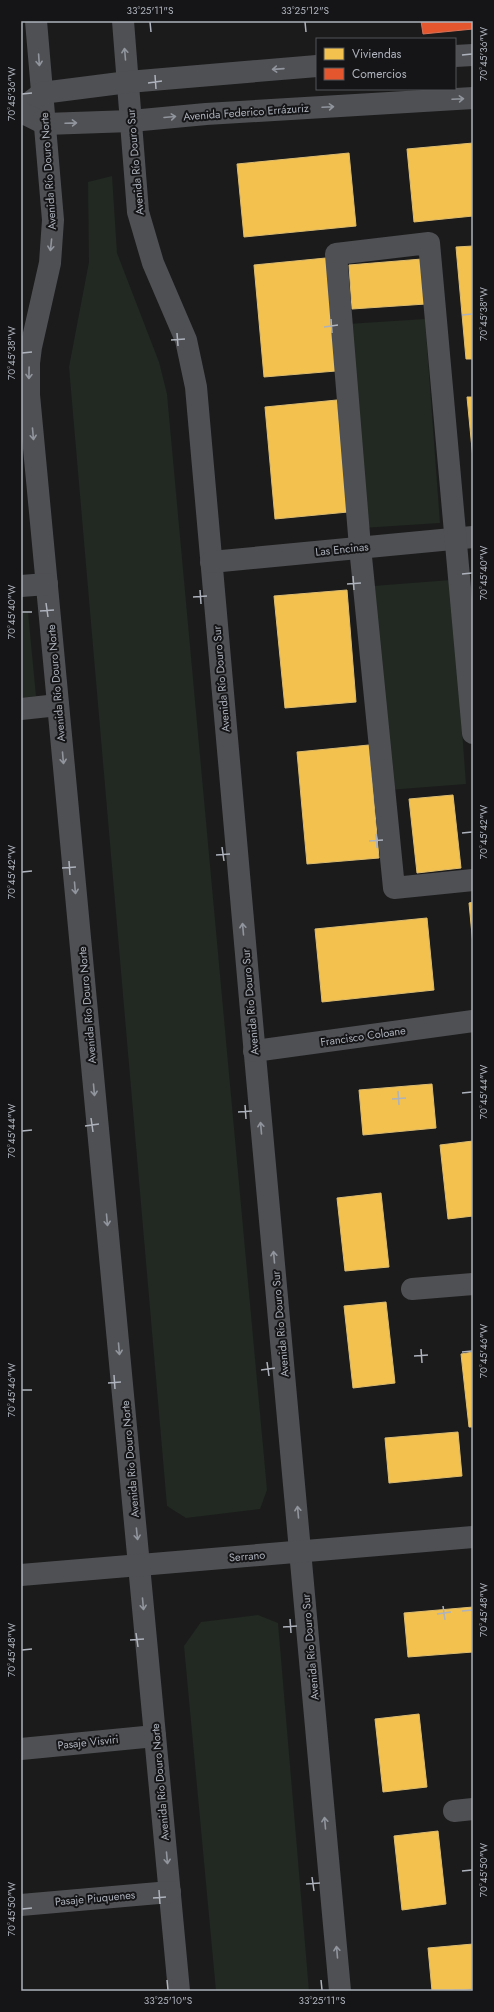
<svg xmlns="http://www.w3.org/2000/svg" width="494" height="2012" font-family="Jost,sans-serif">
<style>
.park{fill:#212922}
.homes{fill:#f2c14e;stroke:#ddbc6f}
.shops{fill:#e4572e;stroke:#d47259}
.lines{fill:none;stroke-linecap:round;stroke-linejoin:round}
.minor{stroke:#4f5054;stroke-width:22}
.oneway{stroke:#91959d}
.ticks{fill:none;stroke:#adb2bc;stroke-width:1.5}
.labels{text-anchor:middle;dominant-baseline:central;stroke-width:4;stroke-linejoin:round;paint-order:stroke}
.street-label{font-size:11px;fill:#adb2bc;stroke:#151517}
.neatline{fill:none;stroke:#adb2bc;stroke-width:1.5}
.ticks-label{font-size:10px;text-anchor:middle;fill:#adb2bc}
</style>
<rect width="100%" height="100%" fill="#1b1b1b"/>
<!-- park -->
<g class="park">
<polygon points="112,176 117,253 159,362 167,394 267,1490 260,1509 186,1518 167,1506 69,367 89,262 88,182"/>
<polygon points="425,319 440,523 362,528 347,324"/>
<polygon points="451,580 466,784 388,790 373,586"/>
<polygon points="28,612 36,696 21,698 21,613"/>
<polygon points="258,1615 278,1623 309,1991 216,1991 184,1646 201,1622"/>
</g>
<!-- homes -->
<g class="homes">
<polygon points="473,143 473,216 414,222 407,149"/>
<polygon points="349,153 356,226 244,237 237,164"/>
<polygon points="473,246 473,359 466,359 456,247"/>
<polygon points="326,258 336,371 264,377 254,265"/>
<polygon points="422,259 426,304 352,309 349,265"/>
<polygon points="467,397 473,397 473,459"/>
<polygon points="337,400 348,512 275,519 265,407"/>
<polygon points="347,590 356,702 285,708 274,596"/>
<polygon points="369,745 379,858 307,864 297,752"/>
<polygon points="453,795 461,868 417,873 409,799"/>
<polygon points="473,902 473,945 469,903"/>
<polygon points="427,918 434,990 322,1002 315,929"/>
<polygon points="432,1084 436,1128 363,1135 359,1090"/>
<polygon points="473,1141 473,1216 448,1219 440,1145"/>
<polygon points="381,1193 389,1267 345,1271 337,1198"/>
<polygon points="386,1302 395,1383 353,1388 344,1306"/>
<polygon points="473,1352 473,1427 469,1427 461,1354"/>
<polygon points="458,1432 462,1476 389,1483 385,1438"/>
<polygon points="473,1607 473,1652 408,1657 404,1613"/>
<polygon points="419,1714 427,1787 383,1792 375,1719"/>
<polygon points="438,1831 446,1904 402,1910 394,1836"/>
<polygon points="473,1944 473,1989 432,1991 428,1948"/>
</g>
<!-- shops -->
<polygon class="shops" points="421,21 473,21 473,29 423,34"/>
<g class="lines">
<!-- minor -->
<g class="minor">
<polyline points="36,21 53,220 50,263 31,347 29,363 29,395 179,1991"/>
<path d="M123,21L138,212L153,263L186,340L196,387C241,922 293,1456 340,1991"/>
<polyline points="455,56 473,55"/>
<polyline points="30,102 42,93 128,82 317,66"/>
<polyline points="21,112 45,124 131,121 206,114 473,98"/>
<polyline points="211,562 473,537"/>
<polyline points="21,586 47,584"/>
<polyline points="21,709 58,705"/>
<polyline points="473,733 429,243 336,254 360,547 394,888 473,880"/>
<polyline points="254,1051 473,1021"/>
<polyline points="412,1289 473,1284"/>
<polyline points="21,1575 473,1537"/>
<polyline points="21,1749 155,1736"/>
<polyline points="454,1811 473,1809"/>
<polyline points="21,1905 170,1892"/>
</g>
</g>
<!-- one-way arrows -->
<defs><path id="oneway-shaft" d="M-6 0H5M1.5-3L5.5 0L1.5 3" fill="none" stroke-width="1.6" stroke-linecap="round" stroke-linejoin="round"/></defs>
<g class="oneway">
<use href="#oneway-shaft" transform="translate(125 54) rotate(-95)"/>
<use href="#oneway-shaft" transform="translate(39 60) rotate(86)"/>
<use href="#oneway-shaft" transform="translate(278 69) rotate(176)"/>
<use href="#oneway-shaft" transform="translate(458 99) rotate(-3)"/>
<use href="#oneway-shaft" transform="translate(328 107) rotate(-3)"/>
<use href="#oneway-shaft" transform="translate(170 117) rotate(-5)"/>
<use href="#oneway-shaft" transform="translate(71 123) rotate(-2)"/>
<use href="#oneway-shaft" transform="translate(51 245) rotate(96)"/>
<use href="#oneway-shaft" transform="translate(29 373) rotate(91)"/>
<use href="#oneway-shaft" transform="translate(33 434) rotate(85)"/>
<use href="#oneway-shaft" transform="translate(63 758) rotate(85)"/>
<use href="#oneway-shaft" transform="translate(75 888) rotate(85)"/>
<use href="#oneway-shaft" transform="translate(243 929) rotate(-95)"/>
<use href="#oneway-shaft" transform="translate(94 1090) rotate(85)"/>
<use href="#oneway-shaft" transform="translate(261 1128) rotate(-95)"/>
<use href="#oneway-shaft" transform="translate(107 1220) rotate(85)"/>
<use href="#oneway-shaft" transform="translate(274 1257) rotate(-95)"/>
<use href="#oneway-shaft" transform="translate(119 1349) rotate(85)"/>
<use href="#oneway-shaft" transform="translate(298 1512) rotate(-95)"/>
<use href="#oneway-shaft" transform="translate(137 1534) rotate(84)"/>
<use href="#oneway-shaft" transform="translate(143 1604) rotate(85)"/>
<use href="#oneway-shaft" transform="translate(325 1823) rotate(-95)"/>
<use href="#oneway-shaft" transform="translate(167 1858) rotate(85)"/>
<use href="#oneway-shaft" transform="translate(337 1952) rotate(-95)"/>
</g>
<!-- ticks -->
<path class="ticks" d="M150,22L151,32M305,22L306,32M462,55L472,54M155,75L156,89M148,83L162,81M22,94L32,93M462,315L472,314M331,319L332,333M324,327L338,325M177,333L178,346M171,340L185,339M22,353L32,352M462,574L472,573M353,576L354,590M347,584L361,583M200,590L201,604M193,597L207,596M46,603L48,617M40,611L54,610M22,612H32M462,833L472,832M376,834L377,848M369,841L383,840M222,847L224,861M216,855L230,854M69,861L70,875M62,868L76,867M22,872L32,871M398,1091L399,1105M462,1093L472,1092M392,1099L406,1098M245,1105L246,1119M238,1112L252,1111M91,1118L93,1132M85,1126L99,1124M22,1131L32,1130M421,1349L422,1363M462,1352L472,1351M414,1356L428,1355M267,1362L269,1376M261,1370L275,1368M114,1375L115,1389M108,1383L121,1382M22,1390H32M443,1606L445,1620M462,1611L472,1610M437,1614L451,1612M290,1619L291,1633M283,1627L297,1626M136,1633L138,1647M130,1640L144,1639M22,1650L32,1649M462,1871L472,1870M312,1877L314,1891M306,1884L320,1883M159,1890L160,1904M153,1898L166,1897M22,1909L32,1908M167,1980L168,1990M321,1980L322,1990"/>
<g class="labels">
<!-- street labels -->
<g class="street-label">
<text transform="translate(246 112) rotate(-4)">Avenida Federico Errázuriz</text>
<text transform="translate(135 162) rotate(-95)">Avenida Río Douro Sur</text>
<text transform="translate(48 171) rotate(-94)">Avenida Río Douro Norte</text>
<text transform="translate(342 549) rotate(-6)">Las Encinas</text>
<text transform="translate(221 679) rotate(-95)">Avenida Río Douro Sur</text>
<text transform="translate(56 683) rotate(-95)">Avenida Río Douro Norte</text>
<text transform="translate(250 1002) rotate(-95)">Avenida Río Douro Sur</text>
<text transform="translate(87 1005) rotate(-95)">Avenida Río Douro Norte</text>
<text transform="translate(363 1036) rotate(-8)">Francisco Coloane</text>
<text transform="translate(280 1324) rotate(-95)">Avenida Río Douro Sur</text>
<text transform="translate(130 1459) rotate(-95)">Avenida Río Douro Norte</text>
<text transform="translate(247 1556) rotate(-5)">Serrano</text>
<text transform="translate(310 1647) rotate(-95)">Avenida Río Douro Sur</text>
<text transform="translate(88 1742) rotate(-6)">Pasaje Visviri</text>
<text transform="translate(160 1782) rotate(-95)">Avenida Río Douro Norte</text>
<text transform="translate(95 1898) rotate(-5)">Pasaje Piuquenes</text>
</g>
</g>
<!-- border -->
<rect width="494" height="2012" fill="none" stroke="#151517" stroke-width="44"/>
<!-- legend -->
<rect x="316" y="38" width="140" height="52" fill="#151517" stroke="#525459"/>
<rect x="324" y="48" width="20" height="12" fill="#f2c14e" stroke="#525459"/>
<text x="352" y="58" font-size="12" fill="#adb2bc">Viviendas</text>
<rect x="324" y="68" width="20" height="12" fill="#e4572e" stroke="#525459"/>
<text x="352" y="78" font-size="12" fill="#adb2bc">Comercios</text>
<rect x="22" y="22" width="450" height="1968" class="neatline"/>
<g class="ticks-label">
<text x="150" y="14">33°25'11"S</text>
<text x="305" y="14">33°25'12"S</text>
<text transform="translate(483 54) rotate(-90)" y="4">70°45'36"W</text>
<text transform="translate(11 94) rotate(-90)" y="4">70°45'36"W</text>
<text transform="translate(483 314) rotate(-90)" y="4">70°45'38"W</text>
<text transform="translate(11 353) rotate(-90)" y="4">70°45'38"W</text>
<text transform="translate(483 573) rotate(-90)" y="4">70°45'40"W</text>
<text transform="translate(11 612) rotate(-90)" y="4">70°45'40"W</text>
<text transform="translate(483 832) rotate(-90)" y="4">70°45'42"W</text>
<text transform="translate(11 872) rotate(-90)" y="4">70°45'42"W</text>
<text transform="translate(483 1092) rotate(-90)" y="4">70°45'44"W</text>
<text transform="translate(11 1131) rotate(-90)" y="4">70°45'44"W</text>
<text transform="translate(483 1351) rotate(-90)" y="4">70°45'46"W</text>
<text transform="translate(11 1390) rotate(-90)" y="4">70°45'46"W</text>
<text transform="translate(483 1610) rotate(-90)" y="4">70°45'48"W</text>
<text transform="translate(11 1650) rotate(-90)" y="4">70°45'48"W</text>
<text transform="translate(483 1870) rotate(-90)" y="4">70°45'50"W</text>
<text transform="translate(11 1909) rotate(-90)" y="4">70°45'50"W</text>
<text x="168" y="2004">33°25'10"S</text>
<text x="322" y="2004">33°25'11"S</text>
</g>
</svg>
